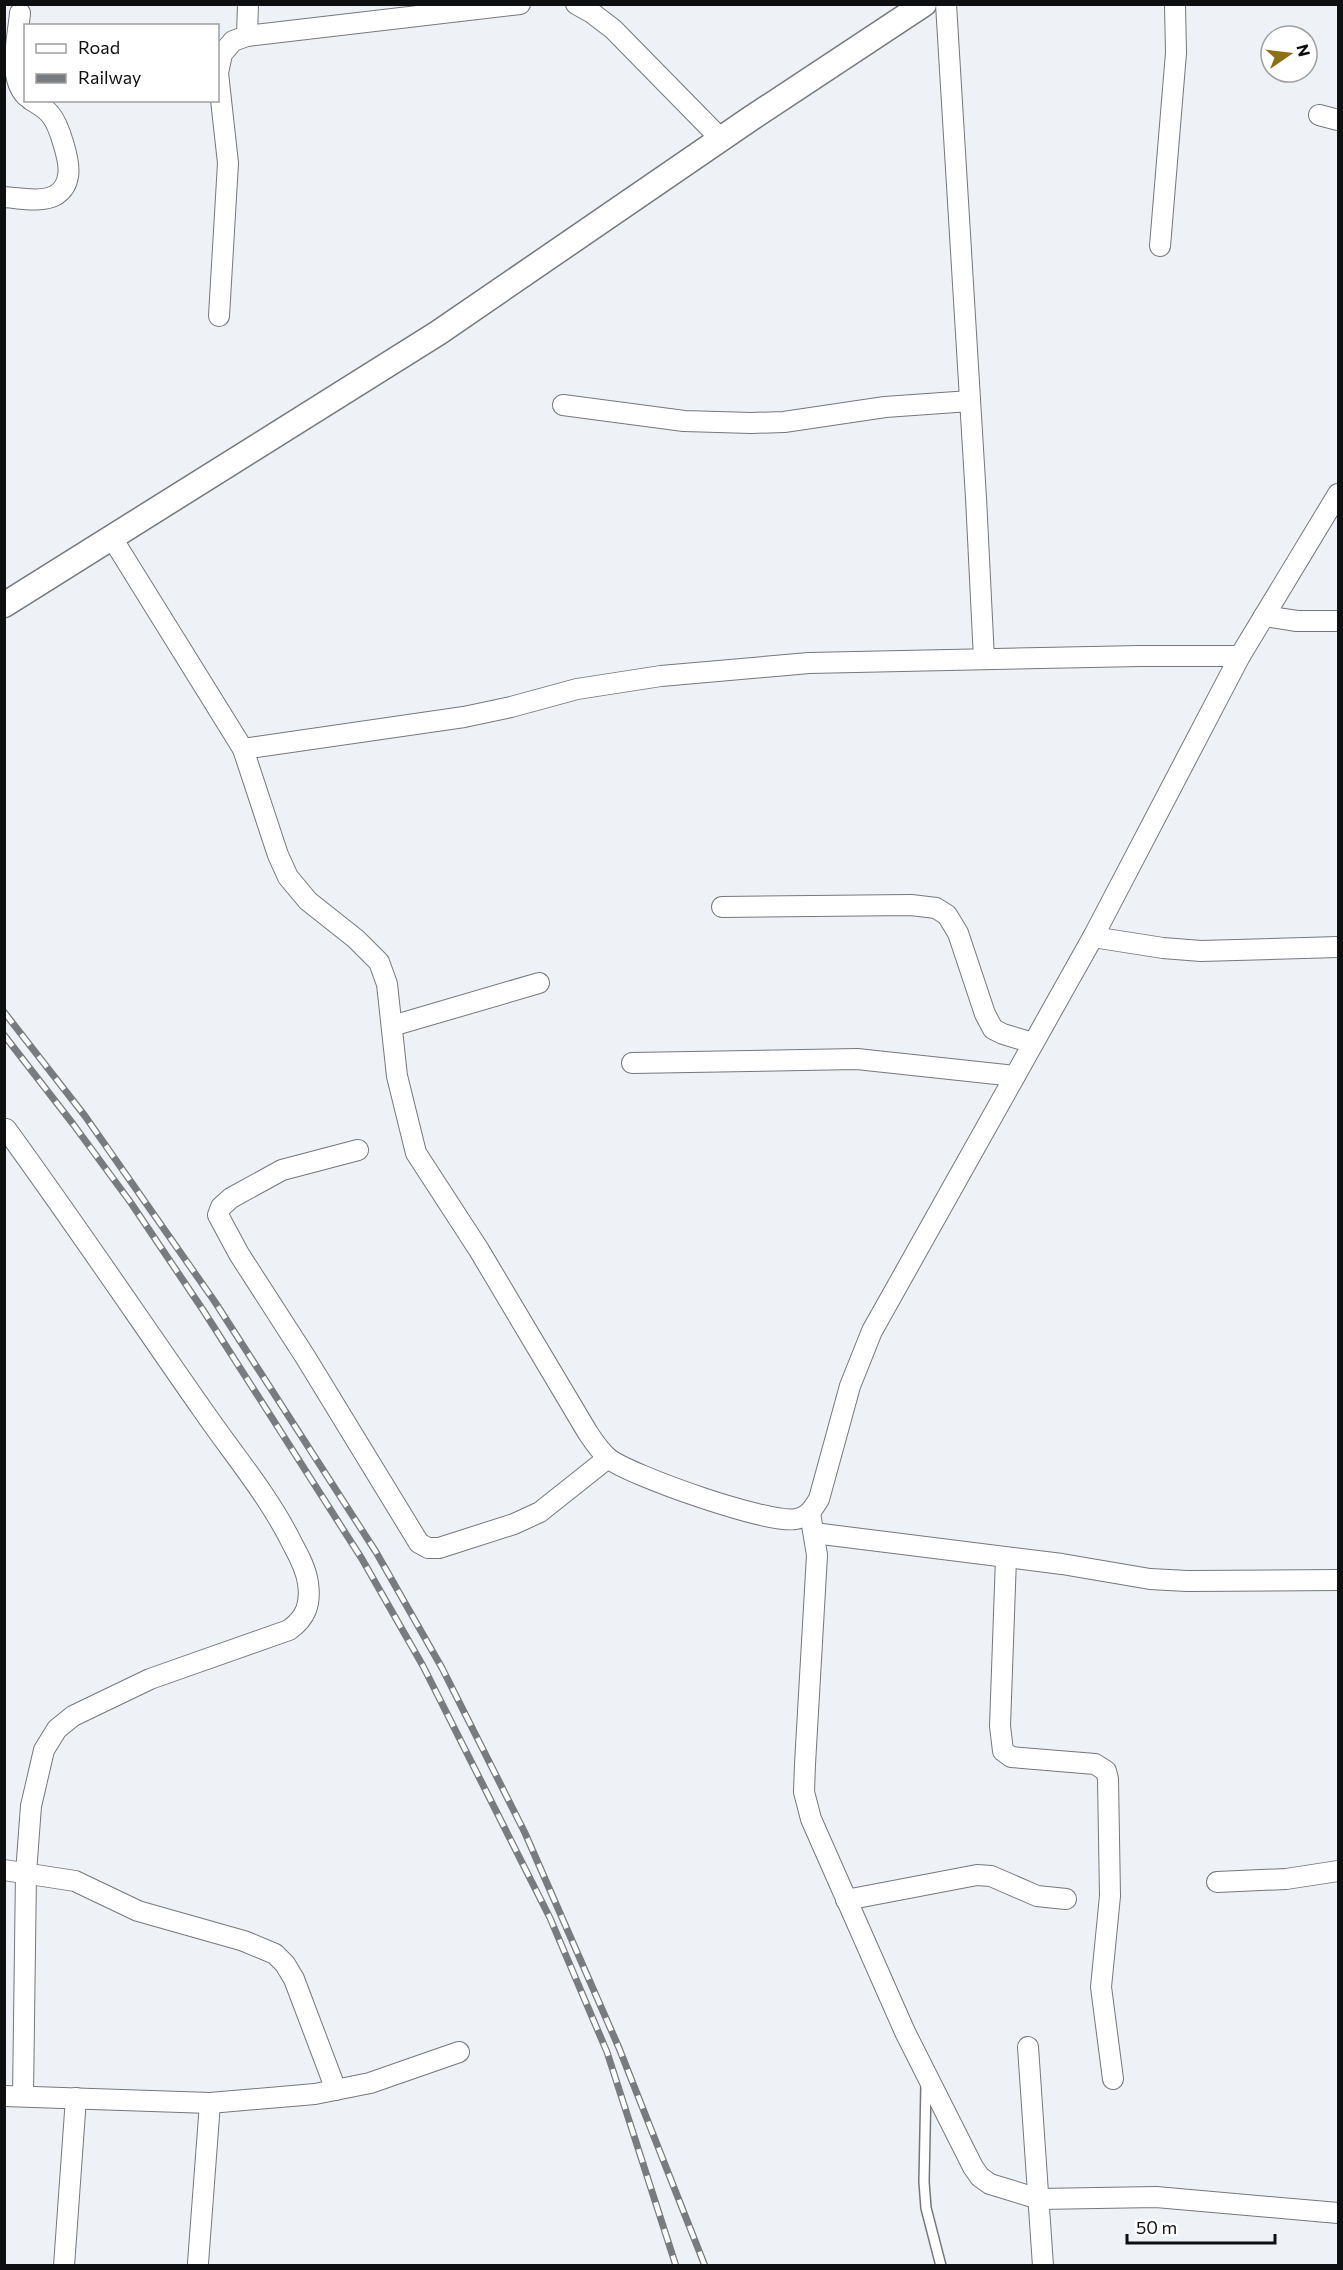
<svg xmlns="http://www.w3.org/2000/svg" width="1343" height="2270" font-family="Commissioner,sans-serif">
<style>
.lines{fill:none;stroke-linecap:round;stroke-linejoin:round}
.service-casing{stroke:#74787c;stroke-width:12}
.minor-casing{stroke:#74787c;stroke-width:22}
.tertiary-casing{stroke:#74787c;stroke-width:27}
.service{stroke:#fff;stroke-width:9}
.minor{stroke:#fff;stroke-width:20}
.tertiary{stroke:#fff;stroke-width:24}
.rail-casing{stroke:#797c7e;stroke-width:7}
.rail{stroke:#fff;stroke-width:4.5;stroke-dasharray:14;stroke-linecap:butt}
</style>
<rect width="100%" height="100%" fill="#eef2f6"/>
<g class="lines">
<defs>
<polyline id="service" points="926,2084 924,2182 926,2208 941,2266"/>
<g id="minor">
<polyline points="576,4 592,13 613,29 721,139"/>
<polyline points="946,4 976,498 984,659"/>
<path d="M20,13C18,38 7,76 26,96"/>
<polyline points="247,36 248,4"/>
<polyline points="1319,115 1338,120"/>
<path d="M4,197C19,198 42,203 56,195C62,191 67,184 68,176C71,163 59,124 50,114C45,108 38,104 31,100"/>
<polyline points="1160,246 1176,53 1175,4"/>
<polyline points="219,316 228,163 218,73 222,54 233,41 247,36 520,4"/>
<polyline points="563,405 684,421 751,423 784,422 885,407 970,401"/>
<path d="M112,538L243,749L278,855L288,877L308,901L356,939L379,962L387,984L397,1076L416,1153L479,1250L588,1433C594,1442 600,1451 608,1458C631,1476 768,1524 796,1519C808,1517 813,1509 819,1499L850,1386L872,1331L1093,937L1240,656L1338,494"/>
<polyline points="1264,616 1297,621 1338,621"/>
<polyline points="243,749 464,717 511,707 577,689 661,676 809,663 1140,656 1240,656"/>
<polyline points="722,907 911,905 936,908 947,915 958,933 985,1014 993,1029 1003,1034 1033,1043"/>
<polyline points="1093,937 1163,948 1201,951 1338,947"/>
<polyline points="392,1026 539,983"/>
<polyline points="632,1063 857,1059 1015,1076"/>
<path d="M6,1129C73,1221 137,1316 202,1409C233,1454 269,1496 293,1545C299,1556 306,1569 308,1583C311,1604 306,1618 289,1630L150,1679L73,1716L57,1729L44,1750L31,1806L26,1873L23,2096"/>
<polyline points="358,1150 282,1170 231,1198 221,1207 218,1215 239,1254 306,1358 419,1543 428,1548 439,1548 514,1524 540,1512 608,1458"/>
<polyline points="810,1513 817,1555 805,1764 804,1792 811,1819 905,2032 973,2167 980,2177 990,2184 1039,2199 1156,2197 1338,2213"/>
<polyline points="814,1533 1062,1564 1150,1579 1187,1581 1338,1580"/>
<polyline points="1006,1558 1000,1726 1003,1751 1011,1757 1095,1764 1106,1771 1108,1779 1110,1896 1101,1987 1113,2079"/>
<polyline points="4,1870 75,1881 138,1911 244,1941 275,1954 285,1964 294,1979 336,2090"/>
<polyline points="1217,1882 1286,1879 1338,1871"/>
<polyline points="846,1900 977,1875 991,1876 1037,1896 1066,1899"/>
<polyline points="1028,2047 1043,2266"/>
<polyline points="4,2096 210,2103 315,2094 370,2083 459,2052"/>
<polyline points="198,2263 210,2103"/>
<polyline points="64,2266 76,2098"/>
</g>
<polyline id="tertiary" points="4,605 438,333 750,119 924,4"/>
</defs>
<!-- service casing -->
<use href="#service" class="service-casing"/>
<!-- minor casing -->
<use href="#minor" class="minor-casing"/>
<!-- tertiary casing -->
<use href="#tertiary" class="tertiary-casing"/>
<!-- service -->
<use href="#service" class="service"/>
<!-- minor -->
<use href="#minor" class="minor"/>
<!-- tertiary -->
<use href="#tertiary" class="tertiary"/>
<defs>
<g id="rail">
<polyline points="4,1012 85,1116 215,1302 376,1552 442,1668 525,1833 619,2048 705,2266"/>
<polyline points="4,1035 73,1124 131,1203 203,1310 362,1559 423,1666 550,1918 607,2052 676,2266"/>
</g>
</defs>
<!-- rail casing -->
<use href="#rail" class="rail-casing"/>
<!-- rail -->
<use href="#rail" class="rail"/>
</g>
<!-- border -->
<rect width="1343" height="2270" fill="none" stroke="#0e0f10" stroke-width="12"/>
<!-- legend -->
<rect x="24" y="24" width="195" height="78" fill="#ffffff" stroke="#9f9f9f" stroke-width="1.5"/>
<rect x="36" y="44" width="30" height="9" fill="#ffffff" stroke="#9f9f9f" stroke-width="1.5"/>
<text x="78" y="54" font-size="18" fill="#0e0f10">Road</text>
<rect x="36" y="74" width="30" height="9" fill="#797c7e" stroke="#9f9f9f" stroke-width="1.5"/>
<text x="78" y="84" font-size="18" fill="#0e0f10">Railway</text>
<!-- north arrow -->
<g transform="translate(1289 54) rotate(76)"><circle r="28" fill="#ffffff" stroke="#9f9f9f" stroke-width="1.5"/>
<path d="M0-4.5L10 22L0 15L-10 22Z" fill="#8c7215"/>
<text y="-9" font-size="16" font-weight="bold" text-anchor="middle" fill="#0e0f10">N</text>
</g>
<!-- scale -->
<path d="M1127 2234v9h148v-9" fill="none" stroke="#0e0f10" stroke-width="3"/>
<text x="1136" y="2234" font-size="18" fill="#0e0f10" stroke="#ffffff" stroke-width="4.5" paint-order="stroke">50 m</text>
</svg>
